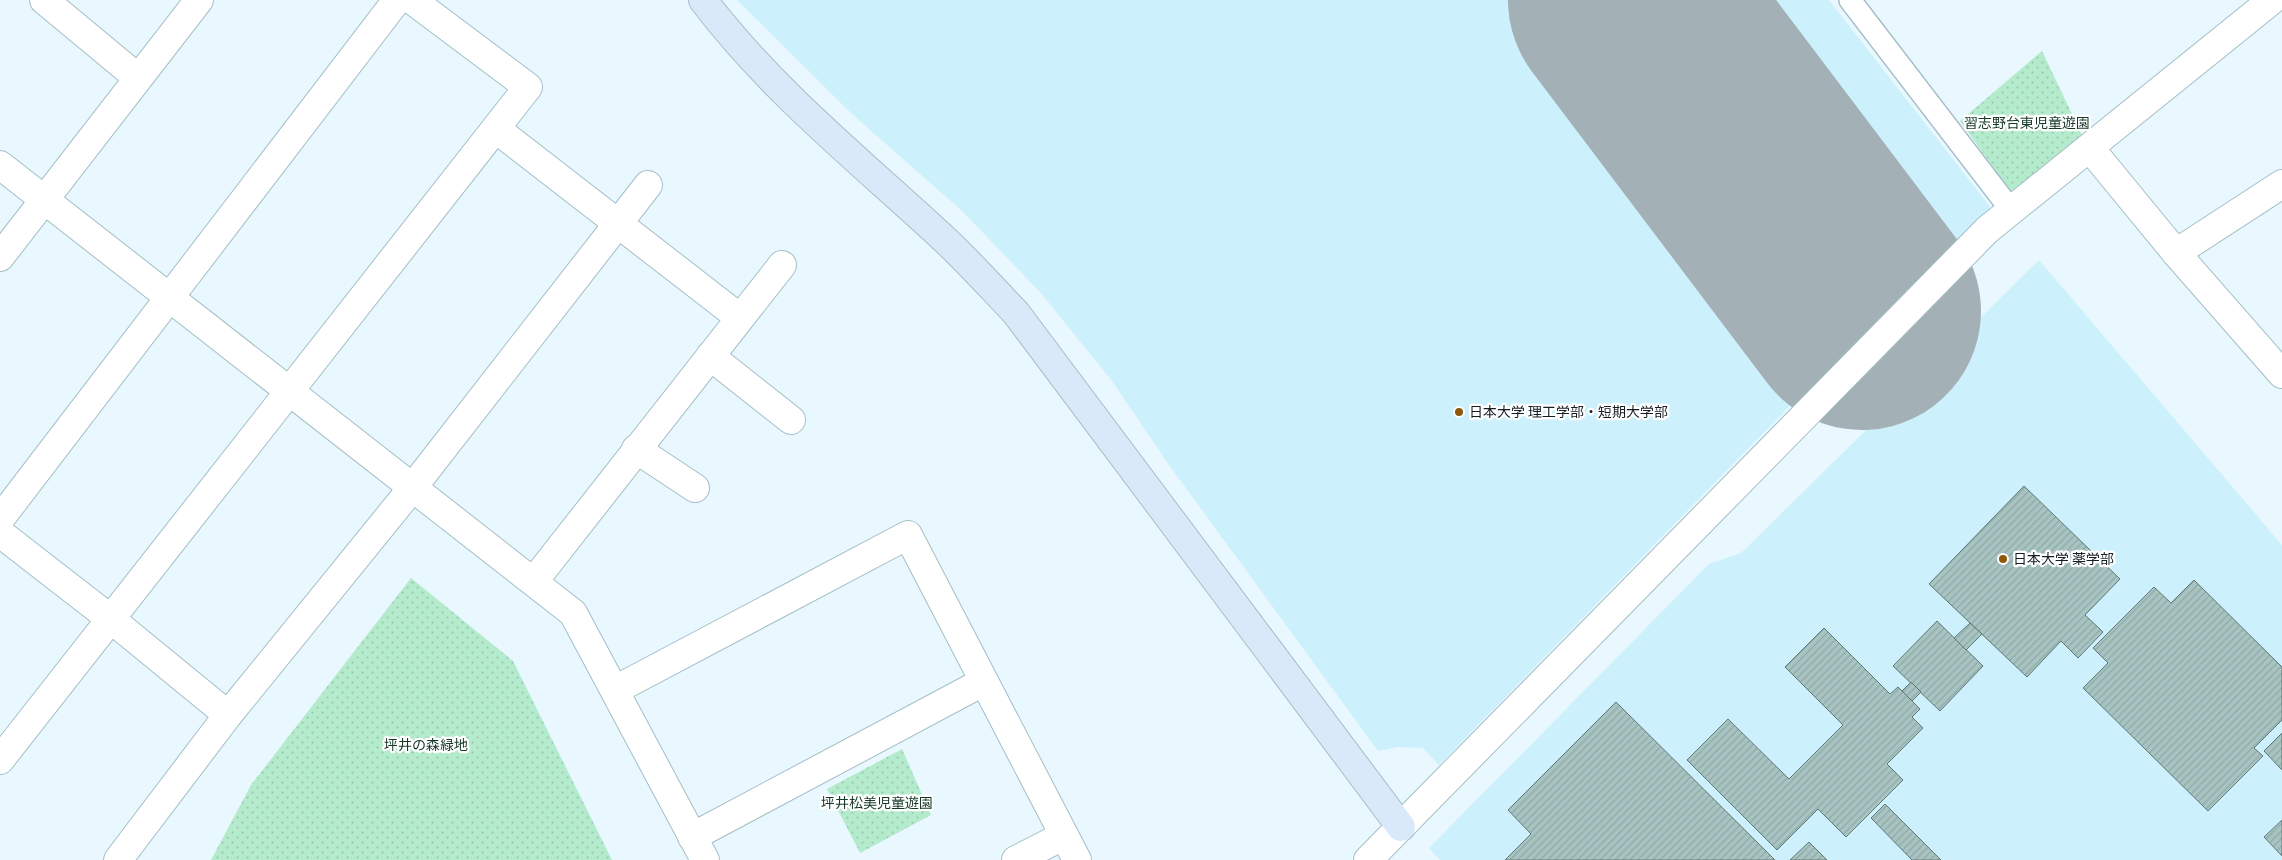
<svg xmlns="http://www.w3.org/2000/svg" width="2282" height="860" font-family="'PT Sans Narrow','Noto Sans JP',sans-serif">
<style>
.built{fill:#cdf0fd}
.park{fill:url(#park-dots)}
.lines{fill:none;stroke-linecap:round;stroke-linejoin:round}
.runway{stroke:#a3b1b6;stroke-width:238}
.building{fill:url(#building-hatch);stroke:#5e7876}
.lane-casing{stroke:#a4bec7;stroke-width:24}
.street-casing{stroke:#a4bec7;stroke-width:30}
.secondary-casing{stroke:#a4bec7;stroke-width:30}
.lane{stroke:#fff;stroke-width:21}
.street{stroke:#fff;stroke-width:28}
.secondary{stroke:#dae9fa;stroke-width:28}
.poi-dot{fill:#8d580a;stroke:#fff;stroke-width:2}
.labels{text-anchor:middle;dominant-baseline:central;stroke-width:4.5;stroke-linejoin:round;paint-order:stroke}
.park-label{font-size:14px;fill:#173828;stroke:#fff}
.poi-label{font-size:14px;fill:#141d21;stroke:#fff;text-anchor:start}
</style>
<defs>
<pattern id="park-dots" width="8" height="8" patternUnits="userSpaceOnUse" patternTransform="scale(1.25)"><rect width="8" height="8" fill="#b5ebcd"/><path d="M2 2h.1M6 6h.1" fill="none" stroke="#9bc9b0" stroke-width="1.8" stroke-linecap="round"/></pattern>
<pattern id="building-hatch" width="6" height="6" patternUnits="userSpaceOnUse" patternTransform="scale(1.25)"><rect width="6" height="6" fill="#a8c4c2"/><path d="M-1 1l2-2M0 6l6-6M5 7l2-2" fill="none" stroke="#90a8a6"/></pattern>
</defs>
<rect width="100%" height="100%" fill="#e8f8fe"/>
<!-- built -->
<g class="built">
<polygon points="737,0 1829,0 1991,208 1867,327 1439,765 1423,748 1398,747 1378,751 1169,465 1112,381 1040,292 962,211 852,114"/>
<polygon points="2039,260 2282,545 2282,860 1440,860 1429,848 1709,564 1741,553"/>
</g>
<!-- park -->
<g class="park">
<polygon points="2042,51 2082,135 2011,192 1960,121"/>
<polygon points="411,578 513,661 612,860 211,860 251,785"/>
<polygon points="902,749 931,815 860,853 827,789"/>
</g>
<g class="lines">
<!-- runway -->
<polyline class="runway" points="1627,0 1862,311"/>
</g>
<!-- building -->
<g class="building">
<polygon points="2024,486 2120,579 2085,615 2103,632 2078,658 2061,641 2027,677 1929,584"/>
<polygon points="2194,580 2282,667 2282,720 2254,748 2263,756 2208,811 2083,688 2108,663 2093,648 2154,587 2171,603"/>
<polygon points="1937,621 1983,666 1940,711 1893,666"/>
<polygon points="1970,623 1982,634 1966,650 1954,638"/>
<polygon points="1824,628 1890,694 1898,687 1920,709 1912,717 1923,728 1887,764 1903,780 1846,837 1818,809 1777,850 1687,760 1728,719 1789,779 1843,725 1785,667"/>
<polygon points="1911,682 1921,692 1912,701 1902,691"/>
<polygon points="1616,702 1775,860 1505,860 1531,834 1508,810"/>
<polygon points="2282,733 2282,770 2264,751"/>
<polygon points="1885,804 1941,860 1912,860 1871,818"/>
<polygon points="2282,820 2282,856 2264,837"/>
<polygon points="1809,842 1827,860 1790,860"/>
</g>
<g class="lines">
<defs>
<polyline id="lane" points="1850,0 2011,210"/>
<g id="street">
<polyline points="44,0 138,78"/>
<polyline points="496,129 740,318"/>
<polyline points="2098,158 2176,253"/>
<polyline points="0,165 573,613 705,860"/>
<polyline points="2282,184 2176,253 2282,374"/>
<polyline points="0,257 199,0"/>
<polyline points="710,356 791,420"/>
<polyline points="636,449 695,488"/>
<polyline points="0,519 397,0"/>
<polyline points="0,533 112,620 228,715"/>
<polyline points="534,581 782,265"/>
<polyline points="615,690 908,535 1077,860"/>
<polyline points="0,760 528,87 412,0"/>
<polyline points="692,837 983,682"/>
<polyline points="118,860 228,715 413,487 648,185"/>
<polyline points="1016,860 1063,836"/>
<polyline points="1368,860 1987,230 2272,0"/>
</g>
<path id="secondary" d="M703,0C771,90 860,161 942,237C968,261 992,288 1016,313L1401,827"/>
</defs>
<!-- lane casing -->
<use href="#lane" class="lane-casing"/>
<!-- street casing -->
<use href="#street" class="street-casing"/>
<!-- secondary casing -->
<use href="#secondary" class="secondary-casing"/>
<!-- lane -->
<use href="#lane" class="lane"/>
<!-- street -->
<use href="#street" class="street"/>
<!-- secondary -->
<use href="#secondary" class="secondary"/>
</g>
<!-- markers -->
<g class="poi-dot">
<circle cx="1459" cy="412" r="5"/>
<circle cx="2003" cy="559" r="5"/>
</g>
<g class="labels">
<!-- park labels -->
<g class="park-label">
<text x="2027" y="123">習志野台東児童遊園</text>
<text x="426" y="745">坪井の森緑地</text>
<text x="877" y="803">坪井松美児童遊園</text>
</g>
<!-- poi labels -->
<g class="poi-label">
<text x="1469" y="412">日本大学 理工学部・短期大学部</text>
<text x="2013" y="559">日本大学 薬学部</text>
</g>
</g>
</svg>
